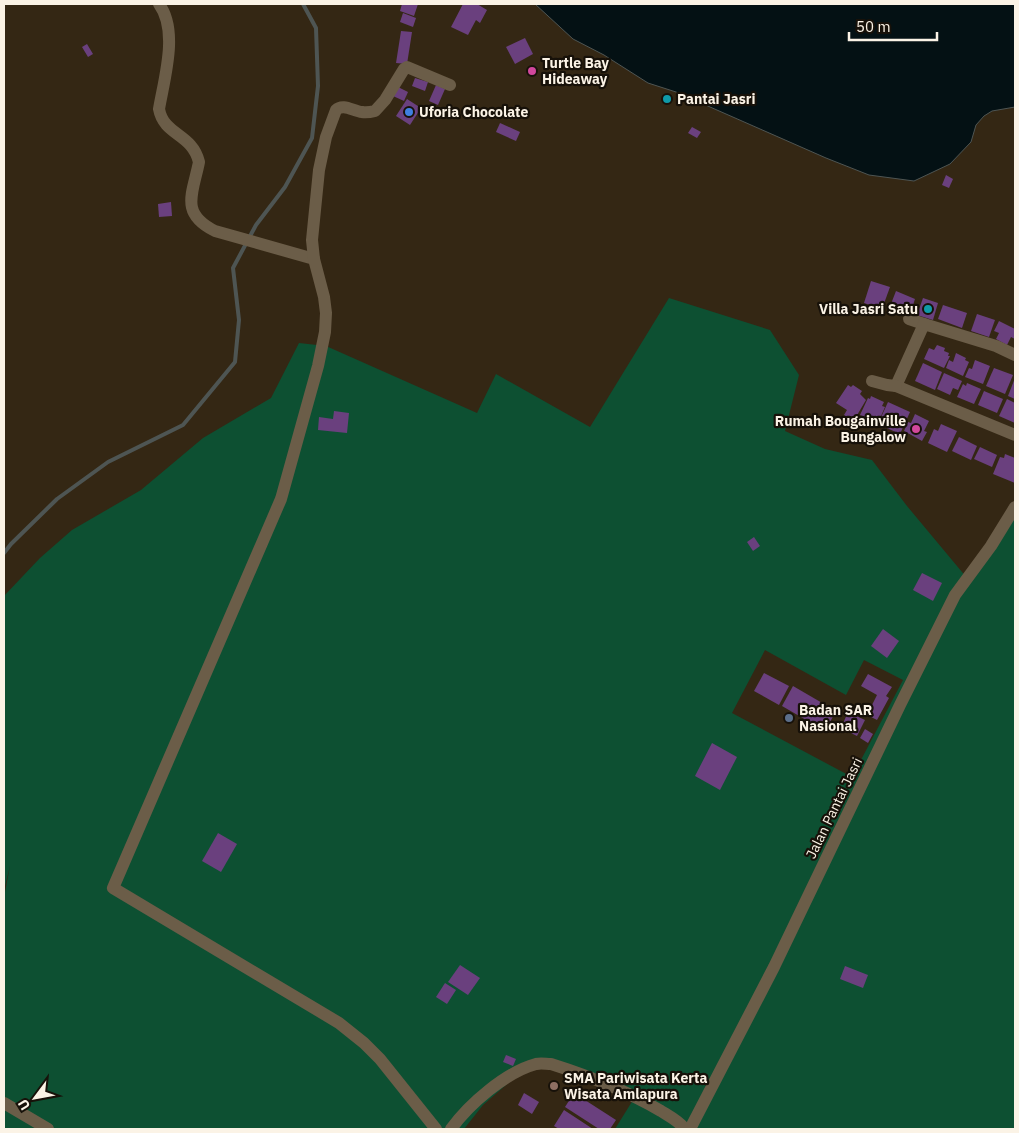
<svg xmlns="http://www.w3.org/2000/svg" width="1019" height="1133" font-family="'IBM Plex Sans',sans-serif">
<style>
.green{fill:#0d5032;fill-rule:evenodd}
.water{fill:#041114;stroke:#4e5553}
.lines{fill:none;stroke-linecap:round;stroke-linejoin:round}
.stream{stroke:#4e5553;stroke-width:4}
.building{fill:#6a407e}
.minor{stroke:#6b5d48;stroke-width:12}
.hotel-dot{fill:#d1479c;stroke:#171109;stroke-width:2}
.culture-dot{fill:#0f9aa8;stroke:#171109;stroke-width:2}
.shop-dot{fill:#3f7fe0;stroke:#171109;stroke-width:2}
.service-dot{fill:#5c6f8a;stroke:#171109;stroke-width:2}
.education-dot{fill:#8d6e63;stroke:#171109;stroke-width:2}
.labels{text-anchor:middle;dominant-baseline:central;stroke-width:4.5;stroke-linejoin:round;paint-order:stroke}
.poi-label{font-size:14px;font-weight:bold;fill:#fbf3e6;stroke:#171109;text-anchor:start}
.street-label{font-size:14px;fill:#fbf3e6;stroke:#171109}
</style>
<rect width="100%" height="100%" fill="#342714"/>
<!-- green -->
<path class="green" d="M669,298L770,330L799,375L785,431L825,449L872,460L907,506L967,578L1015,506V1129H615L633,1100L547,1064L523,1070L483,1105L464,1129H4V897L10,866L4,890V596L40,558L72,530L141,490L203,438L271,398L299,343L326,346L477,413L496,374L590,427ZM765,650L846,695L864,660L903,680L852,777L732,713Z"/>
<!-- water -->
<polygon class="water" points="535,4 1015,4 1015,107 992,111 984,116 976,125 971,142 950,164 914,181 869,175 826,158 676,92 648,83 604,55 573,39"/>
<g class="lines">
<!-- stream -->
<polyline class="stream" points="4,553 11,544 57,499 108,462 183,425 235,362 239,320 233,268 256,225 285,187 312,138 318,86 316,28 303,4"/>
</g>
<!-- building -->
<g class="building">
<polygon points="402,4 418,4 414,16 400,11"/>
<polygon points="463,4 477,4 487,10 480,23 476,20 468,35 451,27"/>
<polygon points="403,13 416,18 413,27 400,22"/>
<polygon points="401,31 412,32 407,64 396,63"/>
<polygon points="525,38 533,54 515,64 506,47"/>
<polygon points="87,44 93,54 88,57 82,47"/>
<polygon points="415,78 428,82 425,91 412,86"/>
<polygon points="436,85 445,89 438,105 429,101"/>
<polygon points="398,87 408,92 404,101 393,96"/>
<polygon points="407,99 421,108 410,125 396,116"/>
<polygon points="500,123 520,132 516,141 496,132"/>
<polygon points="692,127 701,132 697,138 688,133"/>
<polygon points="946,175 953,179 949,188 942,185"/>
<polygon points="171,202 172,216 159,217 158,204"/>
<polygon points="871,281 890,287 882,309 864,303"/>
<polygon points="896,291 915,299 911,311 908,309 905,315 889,309"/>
<polygon points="923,298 938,303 933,320 917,315"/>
<polygon points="943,305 967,313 962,328 938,319"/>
<polygon points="977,314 995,320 989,337 971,331"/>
<polygon points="999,321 1015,329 1015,339 1011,337 1007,345 996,339 999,333 994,331"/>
<polygon points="937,345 945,348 944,351 949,353 948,356 950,356 944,368 924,359 929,348 934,350"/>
<polygon points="956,353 966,358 965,360 969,362 963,376 946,368 949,360 953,362"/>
<polygon points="975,360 990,366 983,384 965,377 969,368 972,369"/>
<polygon points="923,363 942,372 935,390 915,381"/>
<polygon points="994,368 1013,375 1005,394 986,386"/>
<polygon points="944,373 962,381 958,390 953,388 950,395 937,389"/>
<polygon points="1015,378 1015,399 1008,396"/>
<polygon points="967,383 981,389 974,404 957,397 963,384 966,386"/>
<polygon points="848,385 851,387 853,385 862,391 860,394 866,400 853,422 844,415 847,410 836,403"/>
<polygon points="984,391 1003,399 997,413 978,405"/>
<polygon points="871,396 884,402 882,406 885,407 878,423 860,415 868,398 870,399"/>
<polygon points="1007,399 1015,403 1015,423 999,416"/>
<polygon points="888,402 910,412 900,434 878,424"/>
<polygon points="334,411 349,413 347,433 318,430 319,417 333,419"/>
<polygon points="915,414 929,421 924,431 927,432 922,441 904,431 908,422 911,423"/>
<polygon points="941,424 957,431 947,452 928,443 934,429 938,431"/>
<polygon points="959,437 977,446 971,460 952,451"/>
<polygon points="980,447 997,455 992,467 974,459"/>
<polygon points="1005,454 1015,458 1015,483 993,474 1000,457 1004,458"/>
<polygon points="754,537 760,546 753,551 747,542"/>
<polygon points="922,573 942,583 933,601 913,590"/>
<polygon points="883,629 899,641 887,658 871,646"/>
<polygon points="764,673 789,686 779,705 754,691"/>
<polygon points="868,674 892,687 886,696 889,698 877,720 867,715 877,695 861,686"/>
<polygon points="793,686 836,711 825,731 782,706"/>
<polygon points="848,712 865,720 857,736 841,728"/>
<polygon points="865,729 873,734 868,743 860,738"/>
<polygon points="712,743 737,757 720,790 695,776"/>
<polygon points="218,833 237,844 221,872 202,861"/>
<polygon points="460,965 480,978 468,995 448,982"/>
<polygon points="845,966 868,975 863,988 840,979"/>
<polygon points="445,983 456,990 447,1004 436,997"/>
<polygon points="506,1055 516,1059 513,1066 503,1062"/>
<polygon points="524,1093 539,1102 532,1114 518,1105"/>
<polygon points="574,1093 616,1120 610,1129 599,1129 565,1107"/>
<polygon points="564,1110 593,1129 559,1129 554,1126"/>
</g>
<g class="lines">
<!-- minor -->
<g class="minor">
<path d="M159,4C179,31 164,79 159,109C164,136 192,133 199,162C193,193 179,213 215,231L314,259"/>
<polyline points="909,319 924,324"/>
<polyline points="1015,355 996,346 924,324 896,386 1015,435"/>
<polyline points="872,381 887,385 896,386"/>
<polyline points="4,1103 48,1129"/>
<path d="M436,1129L380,1059L364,1043L339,1023L113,888L281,499L318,366L325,332L326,313L324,297L314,259L312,240L319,170L326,137L336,110C343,103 353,111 362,112C367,113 371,112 375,111L385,100L404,69L407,67L450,85"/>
<path d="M451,1129C469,1104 506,1072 536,1064C541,1063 546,1064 551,1064C589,1076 627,1091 661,1111C669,1116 679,1121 685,1129"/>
<polyline points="690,1129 774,967 900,705 955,595 991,546 1015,507"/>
</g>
</g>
<!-- markers -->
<g class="hotel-dot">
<circle cx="532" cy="71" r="5"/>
<circle cx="916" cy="429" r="5"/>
</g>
<g class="culture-dot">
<circle cx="667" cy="99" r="5"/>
<circle cx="928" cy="309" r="5"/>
</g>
<circle class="shop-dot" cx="409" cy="112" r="5"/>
<circle class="service-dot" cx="789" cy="718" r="5"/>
<circle class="education-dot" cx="554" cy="1086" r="5"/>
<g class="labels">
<!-- poi labels -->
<g class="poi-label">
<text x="542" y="63">Turtle Bay<tspan x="542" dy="16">Hideaway</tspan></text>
<text x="677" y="99">Pantai Jasri</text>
<text x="419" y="112">Uforia Chocolate</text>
<text x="918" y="309" text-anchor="end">Villa Jasri Satu</text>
<text x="906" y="421" text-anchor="end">Rumah Bougainville<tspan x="906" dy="16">Bungalow</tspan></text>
<text x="799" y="710">Badan SAR<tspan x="799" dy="16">Nasional</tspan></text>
<text x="564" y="1078">SMA Pariwisata Kerta<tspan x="564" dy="16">Wisata Amlapura</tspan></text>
</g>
<!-- street labels -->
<g class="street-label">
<text transform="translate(834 808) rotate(-64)">Jalan Pantai Jasri</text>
</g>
</g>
<!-- border -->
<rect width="1019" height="1133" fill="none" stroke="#fbf3e6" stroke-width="10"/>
<!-- north arrow -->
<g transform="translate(35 1098) rotate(238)" stroke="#171109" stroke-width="4" paint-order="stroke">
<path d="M0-4L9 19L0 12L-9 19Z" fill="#fbf3e6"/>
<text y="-8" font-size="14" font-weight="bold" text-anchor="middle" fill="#fbf3e6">U</text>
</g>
<!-- scale -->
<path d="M849 32v8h88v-8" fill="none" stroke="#fbf3e6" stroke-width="2.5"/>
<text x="856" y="32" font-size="15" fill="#fbf3e6" stroke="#171109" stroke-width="4" paint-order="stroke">50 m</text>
</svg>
